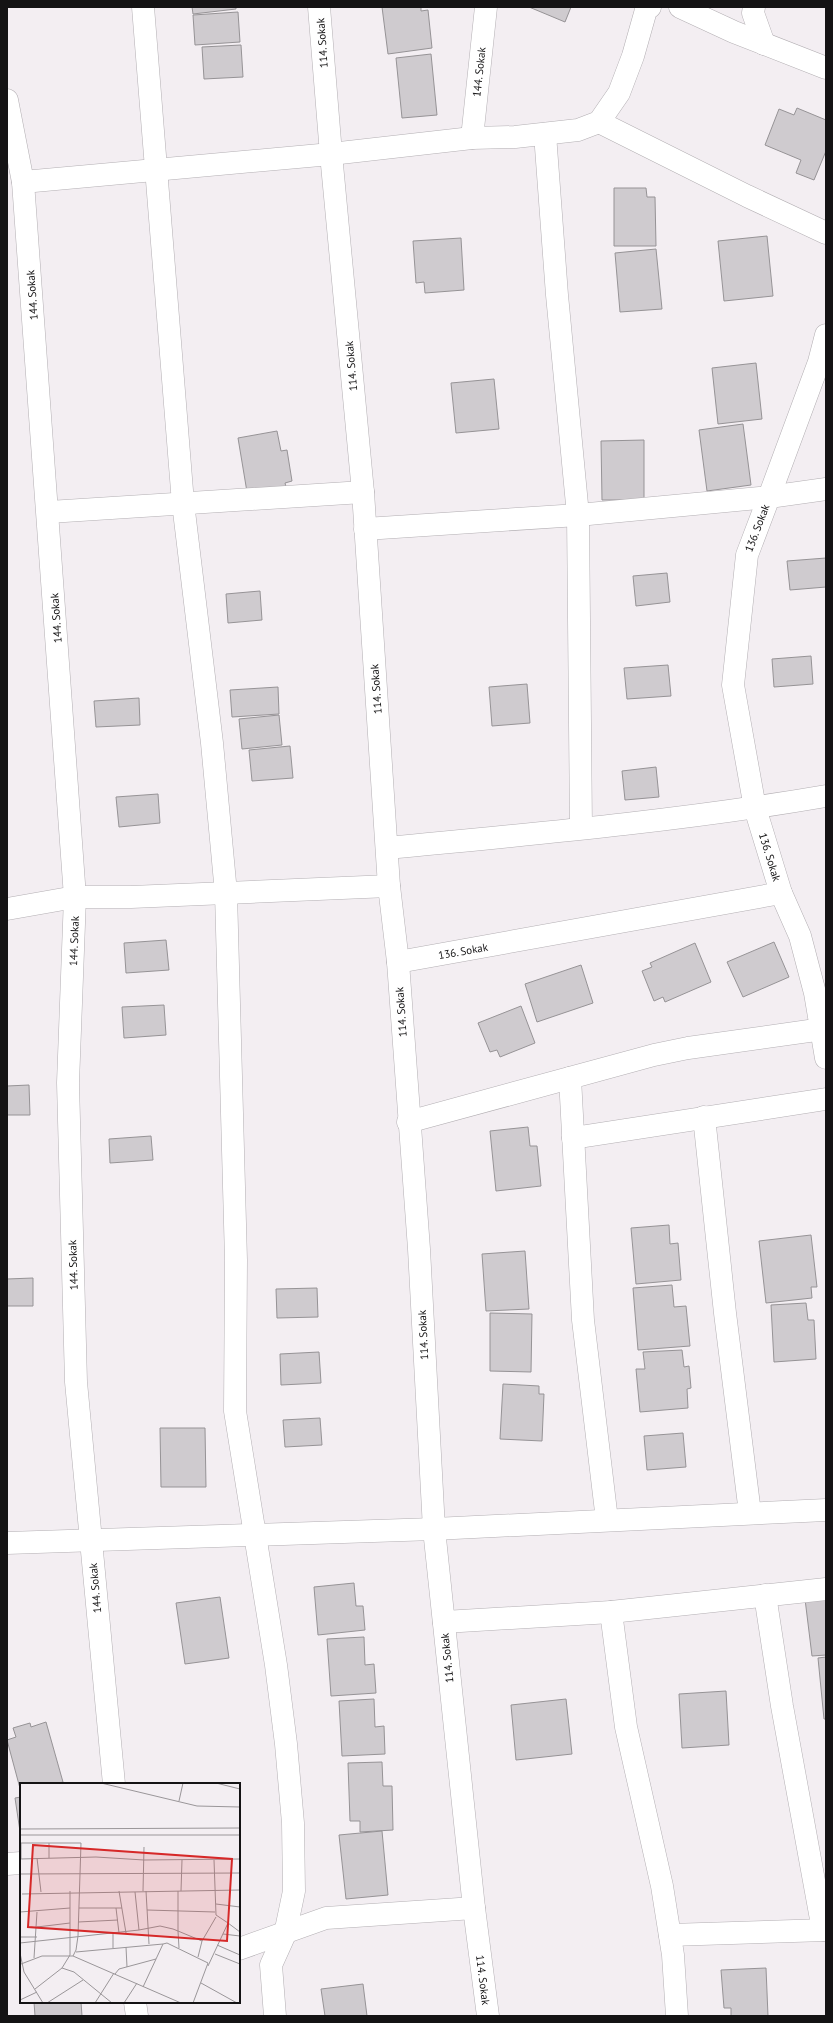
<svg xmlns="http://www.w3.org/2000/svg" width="833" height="2023" font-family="'PT Sans',sans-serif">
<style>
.building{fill:#cfcbcf;stroke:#969396}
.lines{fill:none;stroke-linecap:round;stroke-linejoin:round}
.minor-casing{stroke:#b3afb3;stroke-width:23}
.minor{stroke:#fff;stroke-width:22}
.labels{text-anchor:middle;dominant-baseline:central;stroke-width:4;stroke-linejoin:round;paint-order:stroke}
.street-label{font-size:11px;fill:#141314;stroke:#fff}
.inset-road{fill:none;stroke:#9a9699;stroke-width:1}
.view{fill:#d62828;fill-opacity:0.15;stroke:#d62828;stroke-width:2}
.inset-edge{fill:none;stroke:#141314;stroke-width:2}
</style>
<rect width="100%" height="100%" fill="#f3eef2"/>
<!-- building -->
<g class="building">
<polygon points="192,7 236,7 236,9 193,14"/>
<polygon points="382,7 421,7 421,11 428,10 432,48 388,54"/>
<polygon points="529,7 571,7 565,22"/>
<polygon points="238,12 240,42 195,45 193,15"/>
<polygon points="241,45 243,77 204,79 202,47"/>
<polygon points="431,54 437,115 402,118 396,58"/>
<polygon points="797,108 826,120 826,151 814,180 796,173 801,160 765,145 779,109 794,115"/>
<polygon points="614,188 646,188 647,197 655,197 656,246 614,246"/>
<polygon points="767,236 773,296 724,301 718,241"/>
<polygon points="461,238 464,290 425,293 424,282 416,283 413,241"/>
<polygon points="656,249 662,309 620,312 615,253"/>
<polygon points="756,363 762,419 718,424 712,368"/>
<polygon points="494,379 499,429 456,433 451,383"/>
<polygon points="743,424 751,485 707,491 699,430"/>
<polygon points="277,431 281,451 287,450 292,481 285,483 287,491 248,498 238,438"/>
<polygon points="644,440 644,500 602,500 601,441"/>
<polygon points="826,558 826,587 790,590 787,561"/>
<polygon points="667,573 670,602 636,606 633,576"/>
<polygon points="260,591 262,620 228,623 226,594"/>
<polygon points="811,656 813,684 774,687 772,659"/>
<polygon points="668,665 671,696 627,699 624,668"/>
<polygon points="527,684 530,723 492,726 489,687"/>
<polygon points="278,687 279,714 232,717 230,690"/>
<polygon points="139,698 140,725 96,727 94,701"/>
<polygon points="279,715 282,745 242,749 239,719"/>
<polygon points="290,746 293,778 252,781 249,750"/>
<polygon points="656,767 659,797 625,800 622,771"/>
<polygon points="158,794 160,823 119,827 116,797"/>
<polygon points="166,940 169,970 126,973 124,943"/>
<polygon points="774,942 789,977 743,997 727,962"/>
<polygon points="695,943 711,982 665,1002 663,997 654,1001 642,971 652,967 650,963"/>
<polygon points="581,965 593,1003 537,1022 525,984"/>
<polygon points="164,1005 166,1035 124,1038 122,1007"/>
<polygon points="521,1006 535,1043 500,1057 497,1050 490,1052 478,1023"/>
<polygon points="29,1085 30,1115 7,1115 7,1086"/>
<polygon points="528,1127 530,1146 537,1146 541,1186 496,1191 490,1131"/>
<polygon points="151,1136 153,1160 110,1163 109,1139"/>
<polygon points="669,1225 670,1244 678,1243 681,1280 636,1284 631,1228"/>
<polygon points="811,1235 817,1287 811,1287 812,1298 766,1303 759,1241"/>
<polygon points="525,1251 529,1309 486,1311 482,1254"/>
<polygon points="33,1278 33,1306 7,1306 7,1279"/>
<polygon points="672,1285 674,1307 686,1306 690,1346 638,1350 633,1288"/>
<polygon points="317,1288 318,1317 277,1318 276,1289"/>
<polygon points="806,1303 808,1320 814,1320 816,1359 774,1362 771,1305"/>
<polygon points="490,1313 532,1314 531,1372 490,1371"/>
<polygon points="682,1350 684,1367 689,1366 691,1388 687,1389 688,1408 640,1412 636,1369 645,1369 643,1352"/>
<polygon points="319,1352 321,1383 281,1385 280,1354"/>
<polygon points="503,1384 539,1386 539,1394 544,1394 542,1441 500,1439"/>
<polygon points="320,1418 322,1445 285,1447 283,1420"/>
<polygon points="160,1428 205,1428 206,1487 161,1487"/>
<polygon points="683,1433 686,1467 647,1470 644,1436"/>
<polygon points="354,1583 356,1606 363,1606 365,1630 318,1635 314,1587"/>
<polygon points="220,1597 229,1658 185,1664 176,1603"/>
<polygon points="826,1597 826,1655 812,1656 805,1599"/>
<polygon points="364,1637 365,1665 374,1664 376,1693 331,1696 327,1639"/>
<polygon points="826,1657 826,1719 824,1719 818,1658"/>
<polygon points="726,1691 729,1745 682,1748 679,1694"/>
<polygon points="374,1699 375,1727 384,1726 385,1754 342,1756 339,1701"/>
<polygon points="566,1699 572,1754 516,1760 511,1705"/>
<polygon points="46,1722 63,1782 55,1784 21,1784 21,1792 7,1740 16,1737 13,1728 30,1723 31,1727"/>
<polygon points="382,1762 383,1786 392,1786 393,1830 360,1832 360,1821 350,1821 348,1763"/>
<polygon points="21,1797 21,1838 15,1798"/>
<polygon points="382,1831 388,1895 346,1899 339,1835"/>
<polygon points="766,1968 768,2016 731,2016 731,2008 724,2008 721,1970"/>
<polygon points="363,1984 367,2016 325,2016 321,1989"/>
<polygon points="34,2002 81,2002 82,2016 35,2016"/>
</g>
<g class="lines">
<defs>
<g id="minor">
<polyline points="143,7 183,503 212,743 226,893 236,1260 235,1411 276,1665 286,1744 293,1823 294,1891 285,1934 271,1965 275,2016"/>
<polyline points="319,7 331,154 363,492 389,886 398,962 419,1249 434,1529 474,1908 488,2016"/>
<polyline points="680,7 734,32 826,68"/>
<polyline points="754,7 753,13 764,44"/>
<polyline points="7,100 23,182 75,897 68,1083 76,1382 114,1784"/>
<polyline points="599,122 747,196 826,233"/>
<polyline points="545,134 557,295 578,515 581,828"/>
<polyline points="472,138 486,7"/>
<polyline points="23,182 331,154 472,138 515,137 578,130 599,122 619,93 633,56 646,10 650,7"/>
<polyline points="49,512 363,492"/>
<polyline points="365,529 578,515 769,497 819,362 826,335"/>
<path d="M387,848C533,834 681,821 826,796"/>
<polyline points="781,893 800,936 815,993 826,1058"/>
<polyline points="7,909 75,897 131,897 389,886"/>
<polyline points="398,962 781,893 755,808 733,685 747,555 769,497 826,489"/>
<polyline points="570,1078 583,1320 607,1520"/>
<polyline points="704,1117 725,1313 750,1513"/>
<polyline points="408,1122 654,1055 688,1048 823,1029"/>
<polyline points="573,1138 826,1099"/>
<polyline points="7,1543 434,1529 826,1510"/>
<polyline points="765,1595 782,1706 823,1930"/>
<polyline points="611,1612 626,1727 662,1886 673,1955 677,2016"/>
<polyline points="444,1622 611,1612 826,1589"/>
<polyline points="7,1864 21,1863"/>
<polyline points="670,1935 826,1930"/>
<polyline points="239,1949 326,1918 474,1908"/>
<polyline points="135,2002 137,2016"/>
</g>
</defs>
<!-- minor casing -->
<use href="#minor" class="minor-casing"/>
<!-- minor -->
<use href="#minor" class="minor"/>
</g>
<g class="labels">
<!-- street labels -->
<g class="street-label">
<text transform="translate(322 43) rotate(-94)">114. Sokak</text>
<text transform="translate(479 72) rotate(-84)">144. Sokak</text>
<text transform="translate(32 295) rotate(-94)">144. Sokak</text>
<text transform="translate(351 366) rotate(-95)">114. Sokak</text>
<text transform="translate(757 528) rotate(-69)">136. Sokak</text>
<text transform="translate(56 618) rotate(-94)">144. Sokak</text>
<text transform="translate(376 689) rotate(-94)">114. Sokak</text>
<text transform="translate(770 857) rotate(73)">136. Sokak</text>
<text transform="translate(74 941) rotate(-88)">144. Sokak</text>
<text transform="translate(463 951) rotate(-10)">136. Sokak</text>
<text transform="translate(401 1012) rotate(-94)">114. Sokak</text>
<text transform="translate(73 1265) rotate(-92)">144. Sokak</text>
<text transform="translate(423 1335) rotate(-93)">114. Sokak</text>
<text transform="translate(95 1588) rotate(-95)">144. Sokak</text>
<text transform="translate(447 1658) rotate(-96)">114. Sokak</text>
<text transform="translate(483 1980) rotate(83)">114. Sokak</text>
</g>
</g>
<!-- overview -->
<g transform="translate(20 1783)">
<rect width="220" height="220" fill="#f3eef2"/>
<path class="inset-road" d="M81,0L177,23L220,24M196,0L220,6M159,18L163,0M0,46L220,45M0,52H220M0,60H61L58,153L56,167L53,173M1,60V76M29,60V75M17,75L21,109M0,76L76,74L124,77L220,76M0,91L220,90M99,108L106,150M123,108L124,64M126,108L129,161M158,108V148L182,158M161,108L162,77M115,109L119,147L140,143L153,146L158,148L159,165M2,111L220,107M196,121L220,124M59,125H102M96,125L99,150M127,127L195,129M0,129L50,125M58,139L98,137M208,140L220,149M17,144L50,140M93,150V165M203,151L220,153M0,154H17M0,160L119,147M197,162L220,172M106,164L107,184M56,169L143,161M0,170L4,189L23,220M195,171L220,181M178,174L182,158L196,134M14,175L17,129M1,181L22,173H53L161,220M188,183L208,140L196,132L194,77M42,185L54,189L92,220M95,191L99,186L136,176M181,200L217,220M123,204L143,161L147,160L188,180L173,220M15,206L42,185L50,172V108M0,217L17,209M27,220L63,197M75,220L94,190M104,220L117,200"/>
<path class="view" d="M13,62L212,76L207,158L8,144Z"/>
<rect width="220" height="220" class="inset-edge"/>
</g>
<!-- border -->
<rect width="833" height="2023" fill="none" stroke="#141314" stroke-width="16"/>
</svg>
